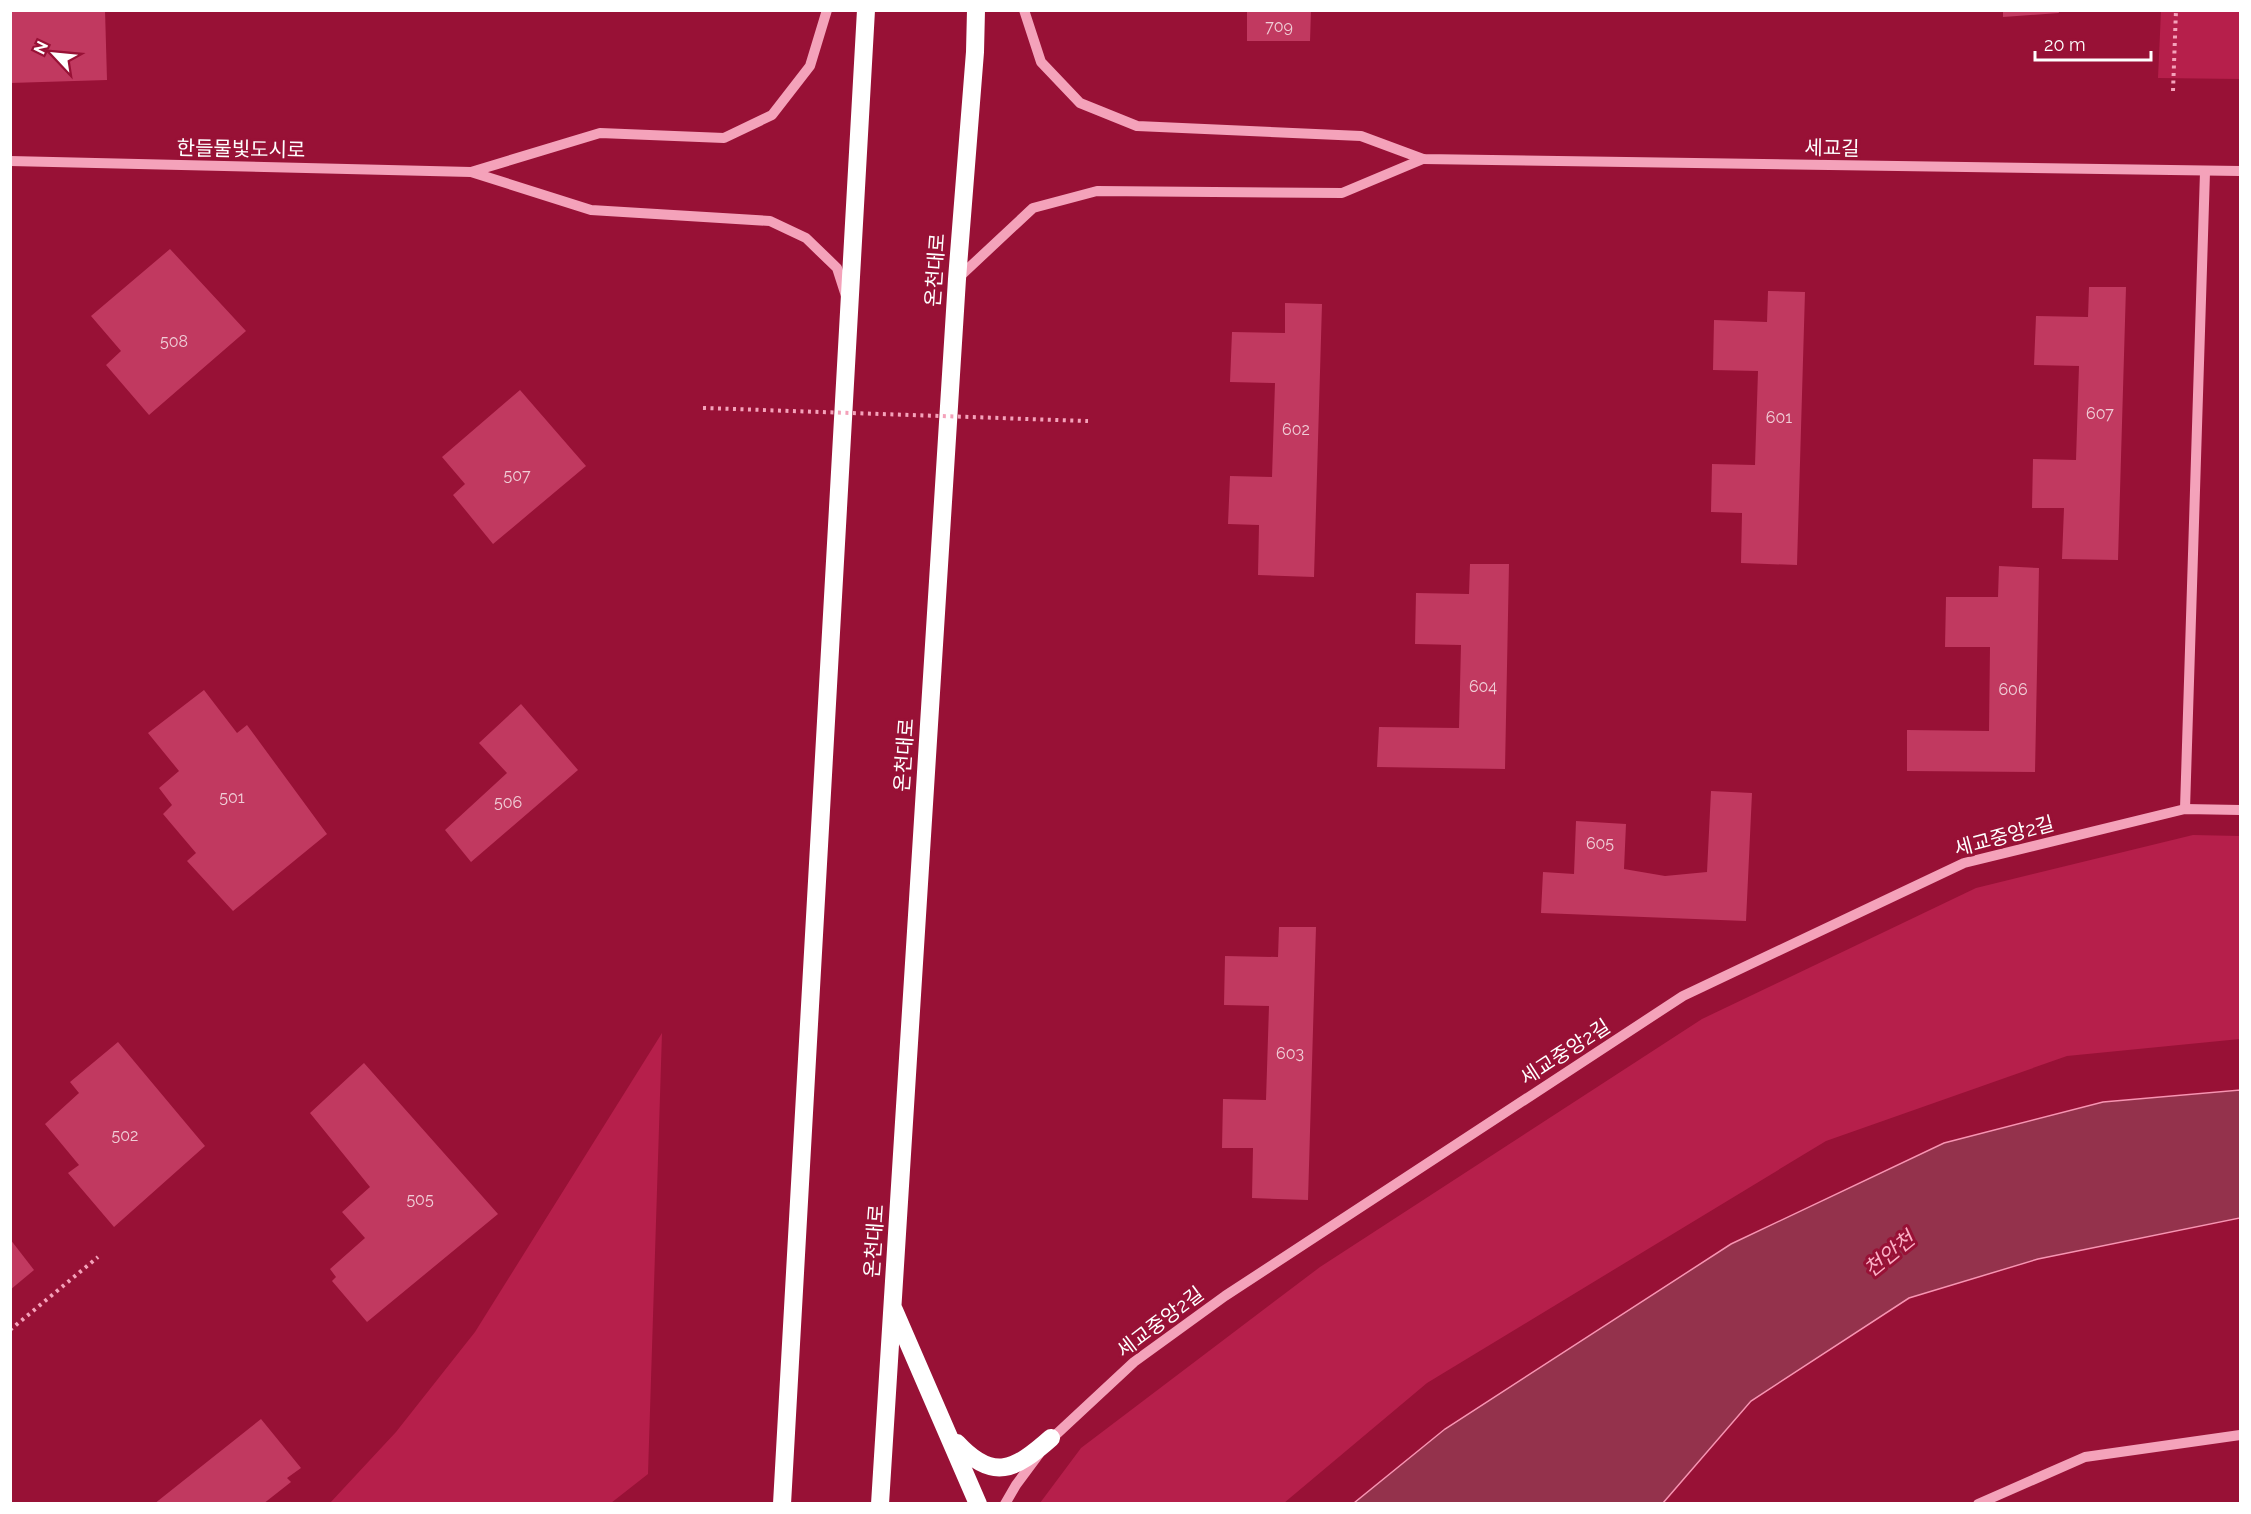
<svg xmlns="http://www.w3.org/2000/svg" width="2251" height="1514" font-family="Raleway,'Noto Sans KR',sans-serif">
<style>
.green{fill:#b61f4b}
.water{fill:#94324c;stroke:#f794b2;stroke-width:1.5}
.building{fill:#c13960}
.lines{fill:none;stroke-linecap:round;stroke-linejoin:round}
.path{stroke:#f4a2ba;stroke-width:4;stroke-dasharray:3 4.5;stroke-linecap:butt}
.minor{stroke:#f4a2ba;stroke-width:10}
.highway{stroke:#fff;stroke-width:18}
.path-bridge{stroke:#f4a2ba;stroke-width:4;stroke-dasharray:3 4.5;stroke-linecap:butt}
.labels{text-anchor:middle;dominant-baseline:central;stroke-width:6;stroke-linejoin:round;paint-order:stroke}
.number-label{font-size:16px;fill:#f0ced7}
.street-label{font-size:20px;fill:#fff;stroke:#981136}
.water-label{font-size:21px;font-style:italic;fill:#fbafc5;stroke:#981136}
</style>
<rect width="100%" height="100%" fill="#981136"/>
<!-- green -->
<g class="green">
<polygon points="2161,11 2240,11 2240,79 2158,78"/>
<polygon points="2193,835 2240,836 2240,1039 2067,1056 1826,1141 1427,1383 1284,1503 1040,1503 1081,1448 1320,1267 1702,1019 1976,888"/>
<polygon points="662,1033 648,1474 611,1503 330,1503 396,1432 475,1332"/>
</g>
<!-- water -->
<polygon class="water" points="2240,1090 2240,1218 2038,1259 1909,1298 1751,1401 1663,1503 1354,1503 1445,1429 1731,1244 1944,1143 2103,1102"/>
<!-- building -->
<g class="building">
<polygon points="10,10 105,10 107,80 10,83"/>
<polygon points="1247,10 1311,10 1310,41 1247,41"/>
<polygon points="2003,10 2058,10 2059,13 2003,17"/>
<polygon points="170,249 246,331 149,415 106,365 121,351 91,316"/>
<polygon points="2089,287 2126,287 2118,560 2062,559 2064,508 2032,508 2033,459 2076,460 2079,366 2034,365 2036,316 2088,317"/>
<polygon points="1768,291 1805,292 1797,565 1741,563 1742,513 1711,512 1712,464 1755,465 1758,371 1713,370 1714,320 1767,322"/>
<polygon points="1285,303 1322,304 1314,577 1258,575 1259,525 1228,524 1230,476 1272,477 1275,383 1230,382 1232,332 1285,333"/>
<polygon points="520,390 586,466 493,544 453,495 465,484 442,457"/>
<polygon points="1470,564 1509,564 1505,769 1377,767 1379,727 1459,728 1461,645 1415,644 1416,593 1469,594"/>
<polygon points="1999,566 2039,568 2035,772 1907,771 1907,730 1989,731 1990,647 1945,647 1946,597 1998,597"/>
<polygon points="204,690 237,733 247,725 327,834 233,911 187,861 196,853 163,814 172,805 159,788 179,771 148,733"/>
<polygon points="521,704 578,770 471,862 445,830 507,773 479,743"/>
<polygon points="1711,791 1752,793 1746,921 1541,913 1543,872 1574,874 1576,821 1626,824 1624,869 1665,876 1707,872"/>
<polygon points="1279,927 1316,927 1308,1200 1252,1198 1253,1148 1222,1148 1223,1099 1266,1100 1269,1006 1224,1005 1225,956 1278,957"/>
<polygon points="118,1042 205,1146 114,1227 68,1173 79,1165 45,1124 79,1093 70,1082"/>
<polygon points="364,1063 498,1214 367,1322 332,1281 336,1277 330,1269 365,1238 342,1212 370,1187 310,1113"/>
<polygon points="10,1239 34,1270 10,1290"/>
<polygon points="261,1419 301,1468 287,1478 291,1482 263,1504 154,1504"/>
</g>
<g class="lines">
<!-- path -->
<g class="path">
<polyline points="2173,91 2176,10"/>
<polyline points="10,1330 98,1257"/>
</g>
<!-- minor -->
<g class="minor">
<polyline points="1024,10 1041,62 1080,103 1137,126 1361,136 1423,159 2240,171"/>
<polyline points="10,161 471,172 591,210 770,221 806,238 837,268 846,296"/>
<polyline points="471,172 600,133 724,138 772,115 810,66 827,10"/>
<polyline points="957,279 1033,208 1097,191 1342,193 1423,159"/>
<polyline points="2185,809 2205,172"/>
<polyline points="1048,1442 1134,1362 1225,1296 1683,996 1964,863 2185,809 2240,810"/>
<polyline points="1005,1504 1016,1485 1039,1454"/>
<polyline points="1978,1504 2085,1457 2240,1435"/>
</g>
<!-- highway -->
<g class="highway">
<polyline points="894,1310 978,1504"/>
<path d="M957,1443C993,1482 1015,1470 1051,1438"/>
<polyline points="782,1504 866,10"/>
<polyline points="880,1504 957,279 975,52 976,10"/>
</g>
<!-- path-bridge -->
<polyline class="path-bridge" points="703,408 1088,421"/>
</g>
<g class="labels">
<!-- number labels -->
<g class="number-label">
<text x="1279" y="26">709</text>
<text x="174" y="341">508</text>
<text x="2100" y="413">607</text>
<text x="1779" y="417">601</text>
<text x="1296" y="429">602</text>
<text x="517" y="475">507</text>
<text x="1483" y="686">604</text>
<text x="2013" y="689">606</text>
<text x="232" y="797">501</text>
<text x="508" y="802">506</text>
<text x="1600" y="843">605</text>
<text x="1290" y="1053">603</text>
<text x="125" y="1135">502</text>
<text x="420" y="1199">505</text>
</g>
<!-- street labels -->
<g class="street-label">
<text transform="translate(1832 148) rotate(1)">세교길</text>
<text transform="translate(241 149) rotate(1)">한들물빛도시로</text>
<text transform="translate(935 270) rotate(-86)">온천대로</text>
<text transform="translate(904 755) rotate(-86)">온천대로</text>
<text transform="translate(2004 836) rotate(-15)">세교중앙2길</text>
<text transform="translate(1565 1052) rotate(-33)">세교중앙2길</text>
<text transform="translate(874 1241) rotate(-86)">온천대로</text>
<text transform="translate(1160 1322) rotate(-37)">세교중앙2길</text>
</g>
<!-- water labels -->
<g class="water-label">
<text transform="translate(1889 1254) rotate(-39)">천안천</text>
</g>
</g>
<!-- border -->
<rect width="2251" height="1514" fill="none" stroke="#ffffff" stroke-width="24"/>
<!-- north arrow -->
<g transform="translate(54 54) rotate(296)" stroke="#981136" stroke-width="4.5" paint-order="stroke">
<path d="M0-4.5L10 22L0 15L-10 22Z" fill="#ffffff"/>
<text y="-9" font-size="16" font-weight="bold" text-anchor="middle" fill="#ffffff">N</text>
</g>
<!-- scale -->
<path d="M2035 51v9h116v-9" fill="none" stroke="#ffffff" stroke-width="3"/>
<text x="2044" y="51" font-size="18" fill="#ffffff" stroke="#981136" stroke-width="4.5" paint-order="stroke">20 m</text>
</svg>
